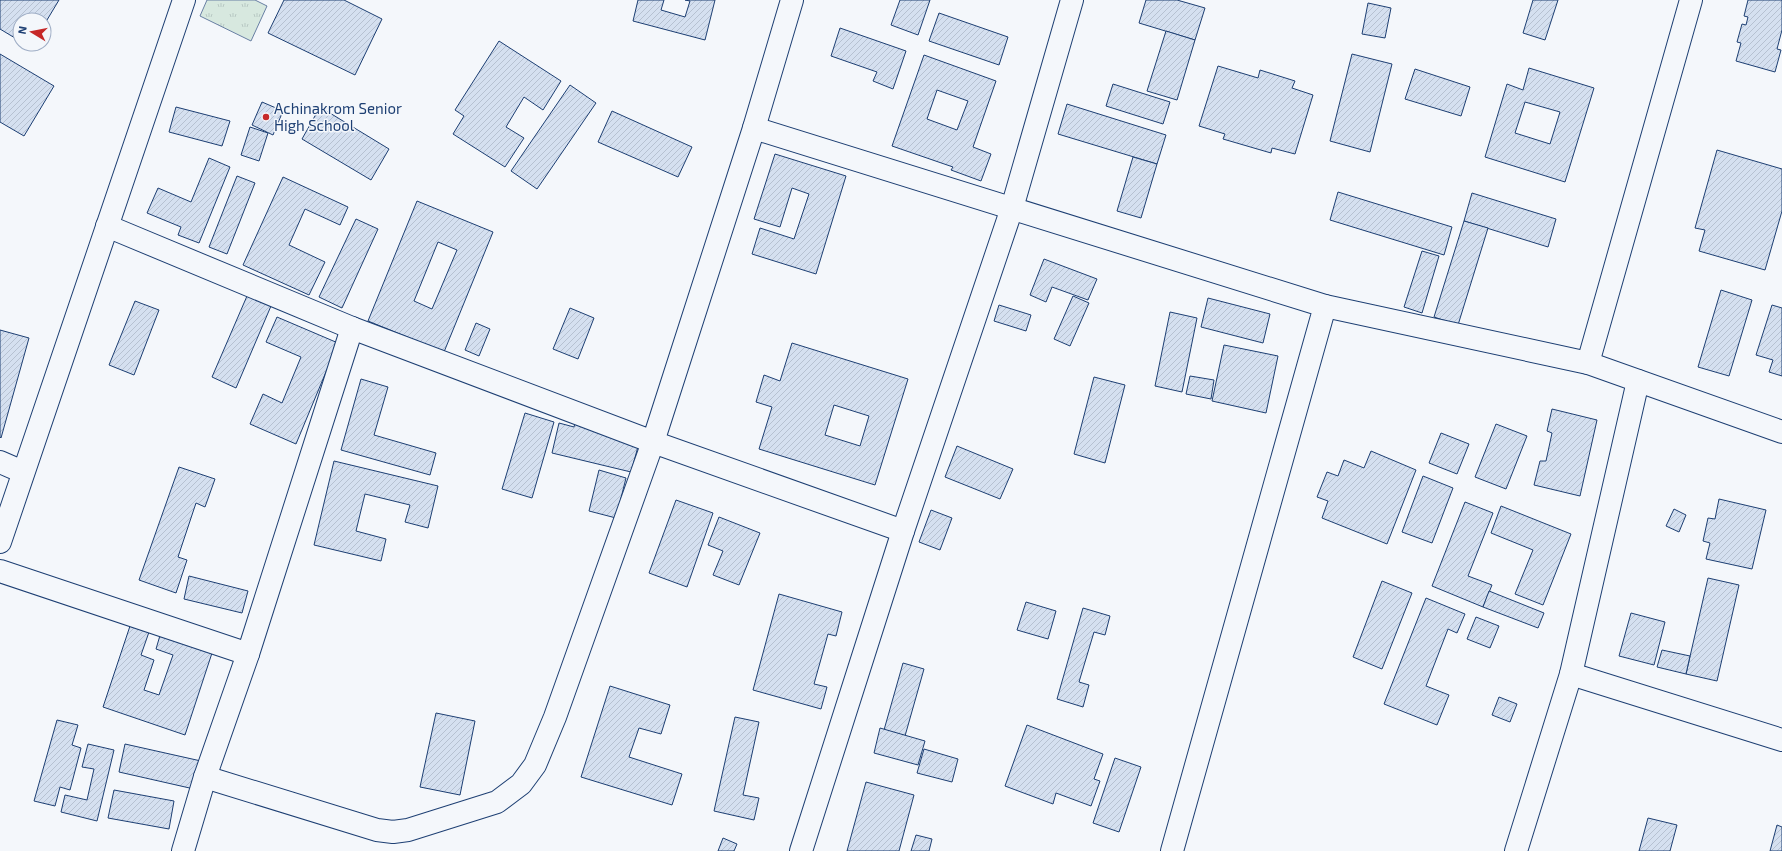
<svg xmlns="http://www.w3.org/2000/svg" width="1782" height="851" font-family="'Exo 2',sans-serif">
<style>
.grass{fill:url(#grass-tufts);stroke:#687fa3}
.building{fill:url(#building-hatch);stroke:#1d3f73;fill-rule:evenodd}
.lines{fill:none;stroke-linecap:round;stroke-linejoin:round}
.minor-casing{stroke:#1d3f73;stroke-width:24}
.minor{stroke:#f4f7fb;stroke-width:22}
.poi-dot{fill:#c62828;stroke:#f4f7fb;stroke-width:1.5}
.labels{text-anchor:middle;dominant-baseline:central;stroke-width:3;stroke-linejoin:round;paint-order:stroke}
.poi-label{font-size:15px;fill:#1d3f73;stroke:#f4f7fb;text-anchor:start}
</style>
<defs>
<pattern id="grass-tufts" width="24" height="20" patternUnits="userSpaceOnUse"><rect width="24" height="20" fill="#d7e8df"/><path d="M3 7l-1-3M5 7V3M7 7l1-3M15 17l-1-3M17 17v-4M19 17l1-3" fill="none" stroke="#b8c8c3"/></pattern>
<pattern id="building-hatch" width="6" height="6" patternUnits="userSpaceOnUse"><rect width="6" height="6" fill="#d5e0f0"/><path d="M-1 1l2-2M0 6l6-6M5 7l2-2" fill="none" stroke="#b6c1d1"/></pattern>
</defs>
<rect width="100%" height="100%" fill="#f4f7fb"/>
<!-- grass -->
<polygon class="grass" points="207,0 255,0 267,6 251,41 200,16"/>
<!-- building -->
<g class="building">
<polygon points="0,0 59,0 44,25 44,20 20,20 20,41 0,29"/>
<polygon points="284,0 344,0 382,19 355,75 268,33"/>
<polygon points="638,0 664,0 661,10 685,17 690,1 685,0 715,0 705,40 633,21"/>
<polygon points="900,0 930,0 918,35 891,25"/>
<polygon points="1146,0 1177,0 1205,8 1195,40 1139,23"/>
<polygon points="1533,0 1558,0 1545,40 1523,33"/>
<polygon points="1748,0 1782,0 1782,30 1777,49 1781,50 1775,72 1736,61 1741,43 1737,42 1742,24 1746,25 1748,17 1744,16"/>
<polygon points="1368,3 1391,8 1385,38 1362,34"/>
<polygon points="939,13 1008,37 999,65 929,41"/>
<polygon points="840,28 906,51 893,89 873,81 877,72 831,56"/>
<polygon points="1166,31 1195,40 1177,100 1147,91"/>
<polygon points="499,41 561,81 543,110 524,97 506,127 524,138 505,167 453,134 464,116 455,110"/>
<polygon points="0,54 54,86 24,136 0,122"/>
<polygon points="1352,54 1392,64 1370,152 1330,141"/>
<path d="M924,55L996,81L973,147L991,154L981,181L951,170L953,167L892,146ZM937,90L968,101L957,130L927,119Z"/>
<polygon points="1218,66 1258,78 1260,70 1295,81 1292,88 1313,95 1295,154 1272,148 1271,153 1223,139 1225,134 1199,126"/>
<path d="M1529,68L1594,88L1565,182L1485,157L1507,84L1523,90ZM1525,102L1560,112L1550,144L1515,133Z"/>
<polygon points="1415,69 1470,87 1461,116 1405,99"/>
<polygon points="1113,84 1170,102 1163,124 1106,106"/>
<polygon points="570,85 596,103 537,189 511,171"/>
<polygon points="262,102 283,111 273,135 252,125"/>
<polygon points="1067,104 1166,135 1157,164 1058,134"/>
<polygon points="176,107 230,121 222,146 169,132"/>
<polygon points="320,107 389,149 371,180 302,139"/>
<polygon points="612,111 692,147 678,177 598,142"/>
<polygon points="250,127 268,133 259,161 241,155"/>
<polygon points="1717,150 1782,169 1782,211 1765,270 1699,251 1705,230 1695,228"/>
<polygon points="775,154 846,176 816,274 752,254 760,228 794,239 809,194 792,188 780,227 754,219"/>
<polygon points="1133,157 1157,164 1141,218 1117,211"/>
<polygon points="209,158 230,167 199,243 178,235 181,227 147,213 158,188 191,202"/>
<polygon points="237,176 255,183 227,254 209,247"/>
<polygon points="283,177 348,207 340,225 305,209 289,245 325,262 309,295 243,265"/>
<polygon points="1338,192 1452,227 1444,255 1330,220"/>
<polygon points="1472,193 1556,219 1548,247 1464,221"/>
<path d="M417,201L493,232L444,352L368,321ZM438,242L457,250L432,309L414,301Z"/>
<polygon points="356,219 378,229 342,308 319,297"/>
<polygon points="1464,221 1488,228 1458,325 1434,317"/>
<polygon points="1422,251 1439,256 1422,313 1404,307"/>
<polygon points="1044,259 1097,279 1088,300 1052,287 1046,302 1030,295"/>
<polygon points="1721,290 1752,300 1729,376 1698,367"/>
<polygon points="247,296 271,306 236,388 212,377"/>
<polygon points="1073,296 1089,303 1070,346 1054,339"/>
<polygon points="1208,298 1270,314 1263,343 1201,327"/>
<polygon points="135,301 159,310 134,375 109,365"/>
<polygon points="999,305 1031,315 1026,331 994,321"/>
<polygon points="1772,305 1782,308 1782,376 1769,372 1773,360 1756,355"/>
<polygon points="570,308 594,318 578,359 553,349"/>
<polygon points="1170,312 1197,318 1182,392 1155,386"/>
<polygon points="277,317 338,343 296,444 250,424 263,394 282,403 301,357 266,342"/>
<polygon points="476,323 490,329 479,356 465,350"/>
<polygon points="0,330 29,338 1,438 0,437"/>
<path d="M792,343L908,379L875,485L759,449L772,407L756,402L764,375L780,381ZM834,405L869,416L860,446L825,435Z"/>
<polygon points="1224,345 1278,356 1266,413 1212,401"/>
<polygon points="1190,376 1214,380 1211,399 1186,394"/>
<polygon points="1094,377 1125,385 1105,463 1074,454"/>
<polygon points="361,379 388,387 374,435 436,453 430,475 341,450"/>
<polygon points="1552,409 1597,420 1580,496 1534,485 1540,461 1546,461 1552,433 1547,431"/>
<polygon points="525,413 554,422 532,498 502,489"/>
<polygon points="576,419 639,443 631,472 552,453 559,423 574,427"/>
<polygon points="1496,424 1527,436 1506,489 1475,477"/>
<polygon points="1441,433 1469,444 1457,474 1429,463"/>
<polygon points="957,446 1013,469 1000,499 945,477"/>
<polygon points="1371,451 1416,470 1387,544 1322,518 1328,501 1317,497 1327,472 1338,476 1344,460 1364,468"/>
<polygon points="334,461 438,486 428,528 405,522 410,505 365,494 356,531 386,539 381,561 314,545"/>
<polygon points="179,467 215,479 205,507 196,503 178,557 187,560 176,593 139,580"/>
<polygon points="599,470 626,478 616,518 589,511"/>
<polygon points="1423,476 1453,488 1432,543 1402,532"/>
<polygon points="1719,499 1766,510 1752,569 1706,559 1710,543 1703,541 1708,518 1715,519"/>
<polygon points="676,500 713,513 687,587 649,573"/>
<polygon points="1465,502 1493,513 1468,576 1492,585 1483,607 1432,586"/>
<polygon points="1501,506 1571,534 1543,605 1515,594 1533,550 1491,533"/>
<polygon points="1674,509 1686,515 1679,532 1666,526"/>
<polygon points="931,510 952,518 940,550 919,542"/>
<polygon points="719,517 760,533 739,585 713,575 723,551 708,545"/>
<polygon points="189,576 248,591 242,613 184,599"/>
<polygon points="1708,578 1739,585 1717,681 1686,674"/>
<polygon points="1382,581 1412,593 1382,669 1353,657"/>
<polygon points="1489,591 1544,613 1538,628 1483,607"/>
<polygon points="779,594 842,612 836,636 828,634 814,684 827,687 821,709 753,690"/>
<polygon points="1426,598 1465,614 1457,633 1448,629 1426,686 1449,695 1437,725 1384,704"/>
<polygon points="1026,602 1056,611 1048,639 1017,630"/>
<polygon points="1083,608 1110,616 1105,635 1094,632 1079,682 1089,685 1083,707 1057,699"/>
<polygon points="1631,613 1665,622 1654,665 1619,656"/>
<polygon points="1476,617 1499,626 1490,648 1467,639"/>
<polygon points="130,626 149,632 141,655 154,660 144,690 159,695 173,655 156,649 161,632 213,650 185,735 103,707"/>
<polygon points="1662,650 1690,656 1686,674 1657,667"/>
<polygon points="903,663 924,669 905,736 884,730"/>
<polygon points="610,686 670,705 661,734 639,728 629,757 682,774 672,805 581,777"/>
<polygon points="1499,697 1517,704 1510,722 1492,715"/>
<polygon points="436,713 475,721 460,795 420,787"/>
<polygon points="735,717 759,722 743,795 759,798 754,820 714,811"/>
<polygon points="57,720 78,725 72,745 81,748 70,790 60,787 55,806 34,801"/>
<polygon points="1027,725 1103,754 1094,779 1100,781 1091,806 1056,793 1053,804 1005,786"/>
<polygon points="880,728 925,741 918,765 874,753"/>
<polygon points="88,744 114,750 97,821 61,812 65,795 87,800 94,769 82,767"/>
<polygon points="125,744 201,761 194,789 119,772"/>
<polygon points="924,749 958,759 952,782 917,773"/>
<polygon points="1115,758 1141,767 1119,832 1093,823"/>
<polygon points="866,782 914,795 899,851 847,851"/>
<polygon points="114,790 174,801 169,829 108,818"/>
<polygon points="1648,818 1677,825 1670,851 1639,851"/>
<polygon points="1777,825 1782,827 1782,851 1770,851"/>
<polygon points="916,835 932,839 929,851 911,851"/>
<polygon points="723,838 737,844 734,851 718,851"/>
</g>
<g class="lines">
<defs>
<g id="minor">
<polyline points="754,128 1325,306 1172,851"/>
<polyline points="107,226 352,328 653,442 754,128 792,0"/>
<polyline points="1325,306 1588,363 1691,0"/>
<polyline points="1588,363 1782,432"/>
<polyline points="0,462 23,472"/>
<polyline points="0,542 184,0"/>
<polyline points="0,571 248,654"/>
<polyline points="1571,674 1782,740"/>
<polyline points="205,777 377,830 393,832 408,830 497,802 521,784 535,765 555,717 653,442 903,531"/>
<polyline points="183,851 205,777 248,654 352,328"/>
<polyline points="801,851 903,531 1012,208 1072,0"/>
<polyline points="1516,851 1571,674 1638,381"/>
</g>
</defs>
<!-- minor casing -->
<use href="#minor" class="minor-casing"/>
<!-- minor -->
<use href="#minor" class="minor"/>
</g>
<!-- markers -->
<circle class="poi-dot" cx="266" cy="117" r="4"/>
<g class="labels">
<!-- poi labels -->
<g class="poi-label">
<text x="274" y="108">Achinakrom Senior<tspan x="274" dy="17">High School</tspan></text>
</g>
</g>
<!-- north arrow -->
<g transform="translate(32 32) rotate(280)"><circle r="19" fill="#f4f7fb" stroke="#9eadc5"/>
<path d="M0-3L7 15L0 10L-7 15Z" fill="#c62828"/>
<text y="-6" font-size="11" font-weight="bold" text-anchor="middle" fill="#1d3f73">N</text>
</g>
</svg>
